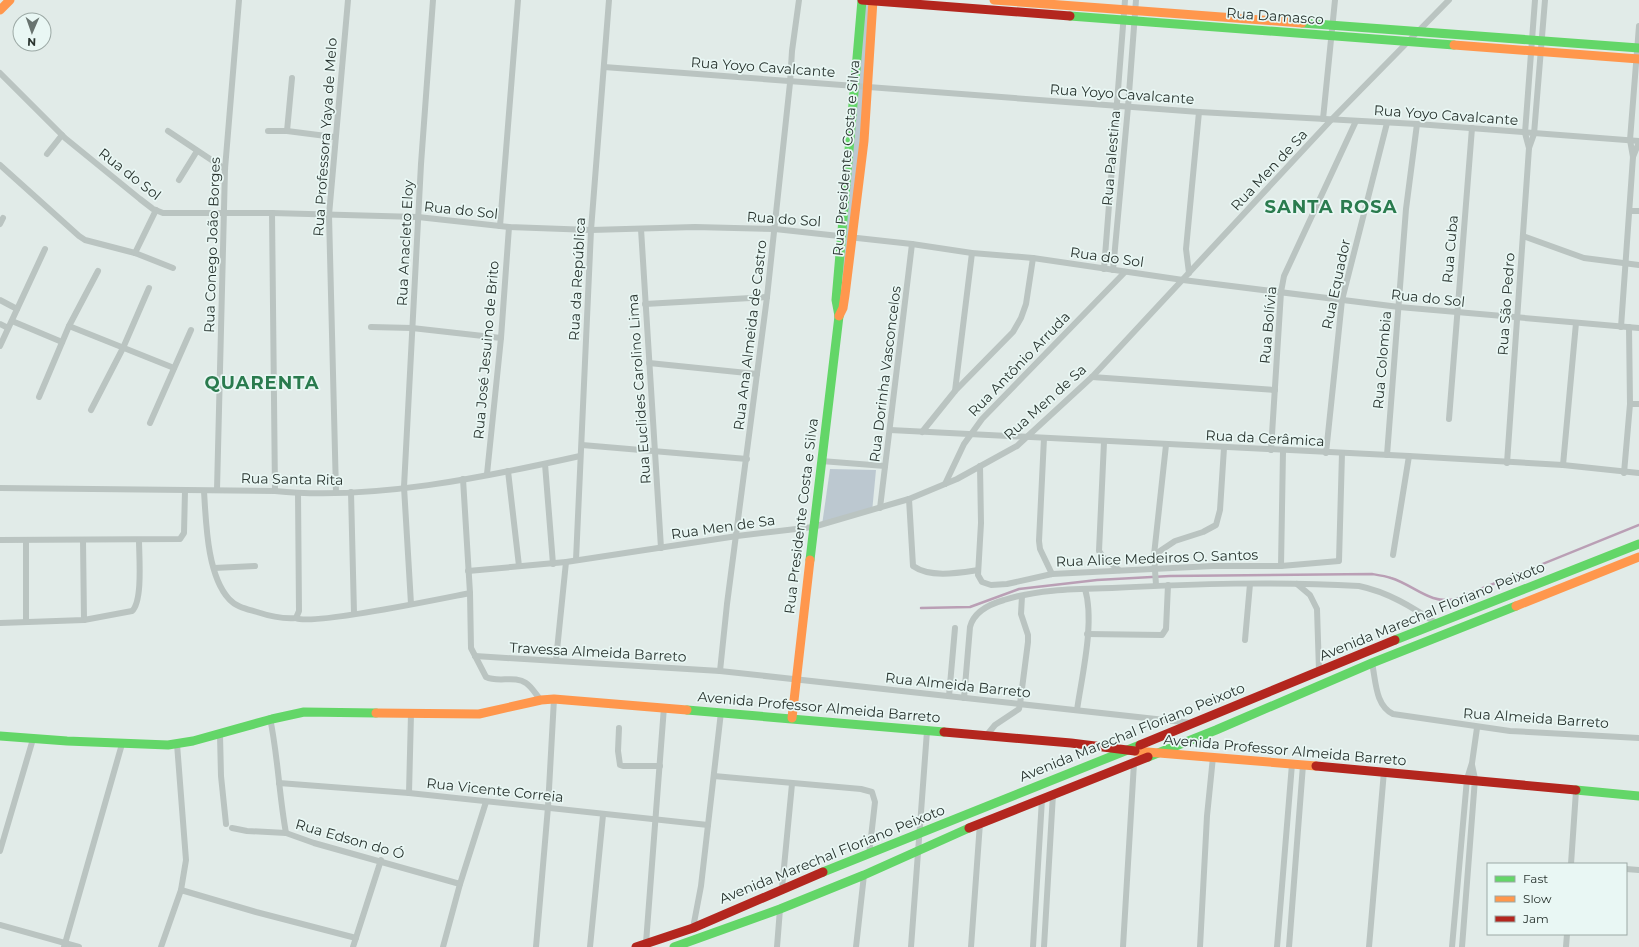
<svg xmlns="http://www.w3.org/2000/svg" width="1639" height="947" font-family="Montserrat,sans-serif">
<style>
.green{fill:#bcc8d0}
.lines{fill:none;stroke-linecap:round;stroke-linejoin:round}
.stream{stroke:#ba9fb5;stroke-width:2.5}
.street{stroke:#bac4c1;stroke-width:6}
.fast{stroke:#63d668;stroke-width:9}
.slow{stroke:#ff974d;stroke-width:9}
.jam{stroke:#b3261e;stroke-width:9}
.labels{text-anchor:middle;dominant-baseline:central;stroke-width:3.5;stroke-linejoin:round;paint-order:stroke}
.street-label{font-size:14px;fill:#29342f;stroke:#e9f7f4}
.district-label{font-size:18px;font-weight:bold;letter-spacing:1px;fill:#2a7b4e;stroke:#e9f7f4}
</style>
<rect width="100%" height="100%" fill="#e1ebe8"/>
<!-- green -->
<g class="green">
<path d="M863,0H871C864,103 855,205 842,307L843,242Z"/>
<polygon points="830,469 876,470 872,512 822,525"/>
</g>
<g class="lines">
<!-- stream -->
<path class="stream" d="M921,608L970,607L1019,589L1097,580L1170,576L1372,574C1378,575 1385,576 1391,578C1414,585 1430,605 1456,599L1639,525"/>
<!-- street -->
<g class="street">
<polyline points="604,67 1199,112 1417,124 1639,141"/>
<polyline points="0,73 65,138 140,199 153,209 163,213 272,213 418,217 509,227 591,230 695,227 775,229 912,244 972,253 1033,258 1183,280 1399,307 1639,328"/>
<polyline points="1323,119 1335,0"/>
<polyline points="168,131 225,169"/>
<polyline points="268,131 287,131 334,137"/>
<polyline points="287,131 292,78"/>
<polyline points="1529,148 1525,133 1535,0"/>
<polyline points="47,154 62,135"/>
<polyline points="1633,157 1639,142"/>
<polyline points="0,165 79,236 85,240 135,253 173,268"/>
<polyline points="179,180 197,151"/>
<polyline points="1630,211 1639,211"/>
<polyline points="272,213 275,491"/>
<polyline points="0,224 3,218"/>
<polyline points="500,226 518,0"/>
<polyline points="641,229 661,548"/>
<polyline points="1523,236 1584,258 1639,265"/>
<polyline points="135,253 156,210"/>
<polyline points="1104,269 1125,0"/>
<polyline points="1113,270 1128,107 1136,0"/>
<polyline points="1189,273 1186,249 1199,112"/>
<polyline points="0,300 17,309"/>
<polyline points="645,304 767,297"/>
<polyline points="12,321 62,342"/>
<polyline points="0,324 8,328"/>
<polyline points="69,326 174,368"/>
<polyline points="371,327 412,328 501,338"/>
<polyline points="1621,327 1633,157 1630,140 1639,26"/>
<polyline points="0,346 45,249"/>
<polyline points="649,363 757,374"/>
<polyline points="1092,377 1275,390"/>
<polyline points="955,391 972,253"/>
<polyline points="39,397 69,326 98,271"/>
<polyline points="1630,404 1639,404"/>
<polyline points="91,410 123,348 149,288"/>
<polyline points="1449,419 1472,128"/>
<polyline points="150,423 191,330"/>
<polyline points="890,430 1409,456 1563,465 1639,473"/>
<polyline points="922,432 955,391 1013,332 1021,318 1026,304 1033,258"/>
<polyline points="1044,438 1039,541 1040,549 1052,574"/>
<polyline points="1104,442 1099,551 1103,557 1119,570"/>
<polyline points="582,445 747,459"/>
<polyline points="1271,450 1281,292 1284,276 1356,121"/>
<polyline points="1326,453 1342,300 1387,123"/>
<polyline points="1387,455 1406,209 1417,124"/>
<polyline points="821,461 885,466"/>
<polyline points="1507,463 1529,148 1534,134 1545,0"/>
<polyline points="545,464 553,564"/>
<polyline points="1563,465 1576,323"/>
<polyline points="980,466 981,523 978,575 982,582 991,585 1007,584 1052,574 1213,566 1281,566 1339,561 1342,453"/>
<polyline points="508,471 519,566"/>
<polyline points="1624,473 1630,404 1629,327"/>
<polyline points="487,474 501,338 509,227"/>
<path d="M463,479L470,593L471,648L486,677C498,683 515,675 526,683C532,687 536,695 541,700"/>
<polyline points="945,484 964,444 982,419 1125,272"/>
<path d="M0,488L275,491C371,501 486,477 580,456"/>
<polyline points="217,490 225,169 239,0"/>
<path d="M204,491C206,522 207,575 229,599C236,607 247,609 257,612C269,616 283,619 296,618L299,611L298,493"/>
<polyline points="336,492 329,215 348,0"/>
<polyline points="351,492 354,613"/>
<path d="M909,499L913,566C930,578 958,573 978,570"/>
<polyline points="880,508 912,244"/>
<polyline points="0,540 180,539 184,533 185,491"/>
<polyline points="83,540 84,620"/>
<polyline points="1154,555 1175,541 1203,532 1216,525 1220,510 1224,448"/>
<polyline points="1393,555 1409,456"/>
<polyline points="576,560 591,230 609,0"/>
<polyline points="1281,566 1283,451"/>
<polyline points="214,568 255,566"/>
<polyline points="468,571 566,562 737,536 813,527 909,499 957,479 1017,446 1092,377 1332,119 1449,0"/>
<polyline points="1297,584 1310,595 1317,609 1319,671"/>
<polyline points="1156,585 1154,555 1166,445"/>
<polyline points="411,604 404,487 421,164 433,0"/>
<path d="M296,618C311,626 444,598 470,593"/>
<polyline points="26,620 26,540"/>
<path d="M0,623L84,620L132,611C143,601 139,556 139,540"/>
<polyline points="1087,634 1162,635 1166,629 1168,585"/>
<polyline points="1245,640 1250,584"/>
<polyline points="475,656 720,671 1192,723"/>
<polyline points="556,660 566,562"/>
<path d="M1372,663C1376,681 1375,705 1393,714L1510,731L1639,738"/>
<polyline points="720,671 727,604 767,297 790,83 792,51 799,0"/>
<polyline points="949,696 955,628"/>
<path d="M964,698L970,627C974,611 990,604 1004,600C1039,589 1076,589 1112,588C1194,584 1276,581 1359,586C1388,592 1412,607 1436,623"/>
<path d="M1077,710C1082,675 1095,622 1085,589"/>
<path d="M270,718C278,756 279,795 286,833"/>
<polyline points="619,728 618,751 620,765 623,766 660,766"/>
<polyline points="220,735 221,776 226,824"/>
<polyline points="986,736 995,725 1019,709 1020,704 1028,642 1028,635 1021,614 1022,596"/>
<polyline points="714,776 861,789 872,792 875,802 869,855"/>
<polyline points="279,783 409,793 708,825"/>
<polyline points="409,793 411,714"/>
<polyline points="232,828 247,831 286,833 314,843 460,884"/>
<polyline points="0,851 33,739"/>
<polyline points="1571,864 1576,791"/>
<polyline points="1626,869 1639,870"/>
<polyline points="782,888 792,784"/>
<polyline points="181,890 256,912 356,938"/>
<polyline points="0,925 79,947"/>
<polyline points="693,928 701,886 721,712"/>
<polyline points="646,943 664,707"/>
<polyline points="64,947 122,744"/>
<polyline points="161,947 181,890 186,860 177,744"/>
<polyline points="353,947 381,860"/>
<polyline points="443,947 460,884 486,802"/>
<polyline points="536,947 548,807 554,699"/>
<polyline points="590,947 603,815"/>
<polyline points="777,947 780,909"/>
<polyline points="856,947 864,875"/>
<polyline points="911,947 927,731"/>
<polyline points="971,947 980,823"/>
<polyline points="1033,947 1042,799"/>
<polyline points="1044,947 1053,794"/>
<polyline points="1123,947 1134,763"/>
<polyline points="1200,947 1207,816 1213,757"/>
<polyline points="1277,947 1292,764"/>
<polyline points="1289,947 1303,765"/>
<polyline points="1369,947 1384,771"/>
<polyline points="1452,947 1467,779 1472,763 1477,728"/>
<polyline points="1462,947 1475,779 1472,765"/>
<polyline points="1566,947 1567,934"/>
</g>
<!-- fast -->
<g class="fast">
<polyline points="1070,16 1454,45"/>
<polyline points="1302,23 1639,48"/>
<polyline points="839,316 836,300 862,0"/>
<polyline points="810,560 839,316"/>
<polyline points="1395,640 1639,544"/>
<polyline points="687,710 944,732"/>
<polyline points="0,736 67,741 168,745 193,741 272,719 304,712 376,713"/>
<polyline points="1148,757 1216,730 1372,663 1516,606"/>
<polyline points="1576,790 1639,796"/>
<polyline points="823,872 1140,745"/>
<polyline points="674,947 780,909 864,875 969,828"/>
</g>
<!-- slow -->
<g class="slow">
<polyline points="994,0 1302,23"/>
<polyline points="0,10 10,0"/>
<polyline points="1454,45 1639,59"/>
<polyline points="839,316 843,308 845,295 864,141 873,0"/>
<polyline points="1516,606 1639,557"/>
<polyline points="376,713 479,714 541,700 554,699 687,710"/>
<polyline points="792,718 810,560"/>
<polyline points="1135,751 1316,766"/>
</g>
<!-- jam -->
<g class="jam">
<polyline points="862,0 1070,16"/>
<polyline points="944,732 1071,743 1135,751"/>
<polyline points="1140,745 1395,640"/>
<polyline points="1316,766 1576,790"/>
<polyline points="969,828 1148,757"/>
<polyline points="636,947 693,928 823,872"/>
</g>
</g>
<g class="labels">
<!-- street labels -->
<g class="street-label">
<text transform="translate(1275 16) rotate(4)">Rua Damasco</text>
<text transform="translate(763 67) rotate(4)">Rua Yoyo Cavalcante</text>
<text transform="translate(1122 94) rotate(4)">Rua Yoyo Cavalcante</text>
<text transform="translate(1446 115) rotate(4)">Rua Yoyo Cavalcante</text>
<text transform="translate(325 137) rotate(-86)">Rua Professora Yaya de Melo</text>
<text transform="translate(846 158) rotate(-85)">Rua Presidente Costa e Silva</text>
<text transform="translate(1111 158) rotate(-85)">Rua Palestina</text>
<text transform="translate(1269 170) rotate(-47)">Rua Men de Sa</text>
<text transform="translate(130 174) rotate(38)">Rua do Sol</text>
<text transform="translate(461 210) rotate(6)">Rua do Sol</text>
<text transform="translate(784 219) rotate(4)">Rua do Sol</text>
<text transform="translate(405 243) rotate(-87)">Rua Anacleto Eloy</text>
<text transform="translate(212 245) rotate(-88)">Rua Conego João Borges</text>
<text transform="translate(1450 249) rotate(-85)">Rua Cuba</text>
<text transform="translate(1107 257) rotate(8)">Rua do Sol</text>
<text transform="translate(577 279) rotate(-87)">Rua da República</text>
<text transform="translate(1336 284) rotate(-78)">Rua Equador</text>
<text transform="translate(1428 298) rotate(6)">Rua do Sol</text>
<text transform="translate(1506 304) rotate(-86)">Rua São Pedro</text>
<text transform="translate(1268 325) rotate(-85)">Rua Bolívia</text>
<text transform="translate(750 335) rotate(-83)">Rua Ana Almeida de Castro</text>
<text transform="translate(486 350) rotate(-85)">Rua José Jesuino de Brito</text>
<text transform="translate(1382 360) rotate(-85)">Rua Colombia</text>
<text transform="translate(1019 364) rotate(-46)">Rua Antônio Arruda</text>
<text transform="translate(885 374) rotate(-83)">Rua Dorinha Vasconcelos</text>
<text transform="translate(639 389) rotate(-94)">Rua Euclides Carolino Lima</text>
<text transform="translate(1045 402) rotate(-42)">Rua Men de Sa</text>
<text transform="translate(1265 438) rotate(3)">Rua da Cerâmica</text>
<text transform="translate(292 479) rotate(1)">Rua Santa Rita</text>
<text transform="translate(801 516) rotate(-83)">Rua Presidente Costa e Silva</text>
<text transform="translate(723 527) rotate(-8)">Rua Men de Sa</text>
<text transform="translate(1157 558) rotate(-2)">Rua Alice Medeiros O. Santos</text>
<text transform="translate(1432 611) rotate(-22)">Avenida Marechal Floriano Peixoto</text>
<text transform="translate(598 652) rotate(3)">Travessa Almeida Barreto</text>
<text transform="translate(958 685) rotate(6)">Rua Almeida Barreto</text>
<text transform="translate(819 707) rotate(5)">Avenida Professor Almeida Barreto</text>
<text transform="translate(1536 718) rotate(4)">Rua Almeida Barreto</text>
<text transform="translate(1132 732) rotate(-22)">Avenida Marechal Floriano Peixoto</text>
<text transform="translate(1285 750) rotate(5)">Avenida Professor Almeida Barreto</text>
<text transform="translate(495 790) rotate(6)">Rua Vicente Correia</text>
<text transform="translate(350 839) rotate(16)">Rua Edson do Ó</text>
<text transform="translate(832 854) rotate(-22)">Avenida Marechal Floriano Peixoto</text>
</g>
<!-- district labels -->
<g class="district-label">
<text x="1331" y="207">SANTA ROSA</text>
<text x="262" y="383">QUARENTA</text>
</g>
</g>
<!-- legend -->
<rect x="1487" y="863" width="140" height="72" fill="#e9f7f4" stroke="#9ca9a5"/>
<rect x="1495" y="876" width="20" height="6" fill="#63d668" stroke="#9ca9a5"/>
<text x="1523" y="883" font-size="12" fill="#29342f">Fast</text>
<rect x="1495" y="896" width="20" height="6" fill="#ff974d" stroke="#9ca9a5"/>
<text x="1523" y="903" font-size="12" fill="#29342f">Slow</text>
<rect x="1495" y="916" width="20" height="6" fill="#b3261e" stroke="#9ca9a5"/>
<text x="1523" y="923" font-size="12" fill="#29342f">Jam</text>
<!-- north arrow -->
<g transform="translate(32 32) rotate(182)"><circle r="19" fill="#e9f7f4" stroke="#9ca9a5"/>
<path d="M0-3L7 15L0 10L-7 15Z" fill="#697470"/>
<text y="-6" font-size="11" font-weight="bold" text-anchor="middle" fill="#29342f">N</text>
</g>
</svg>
